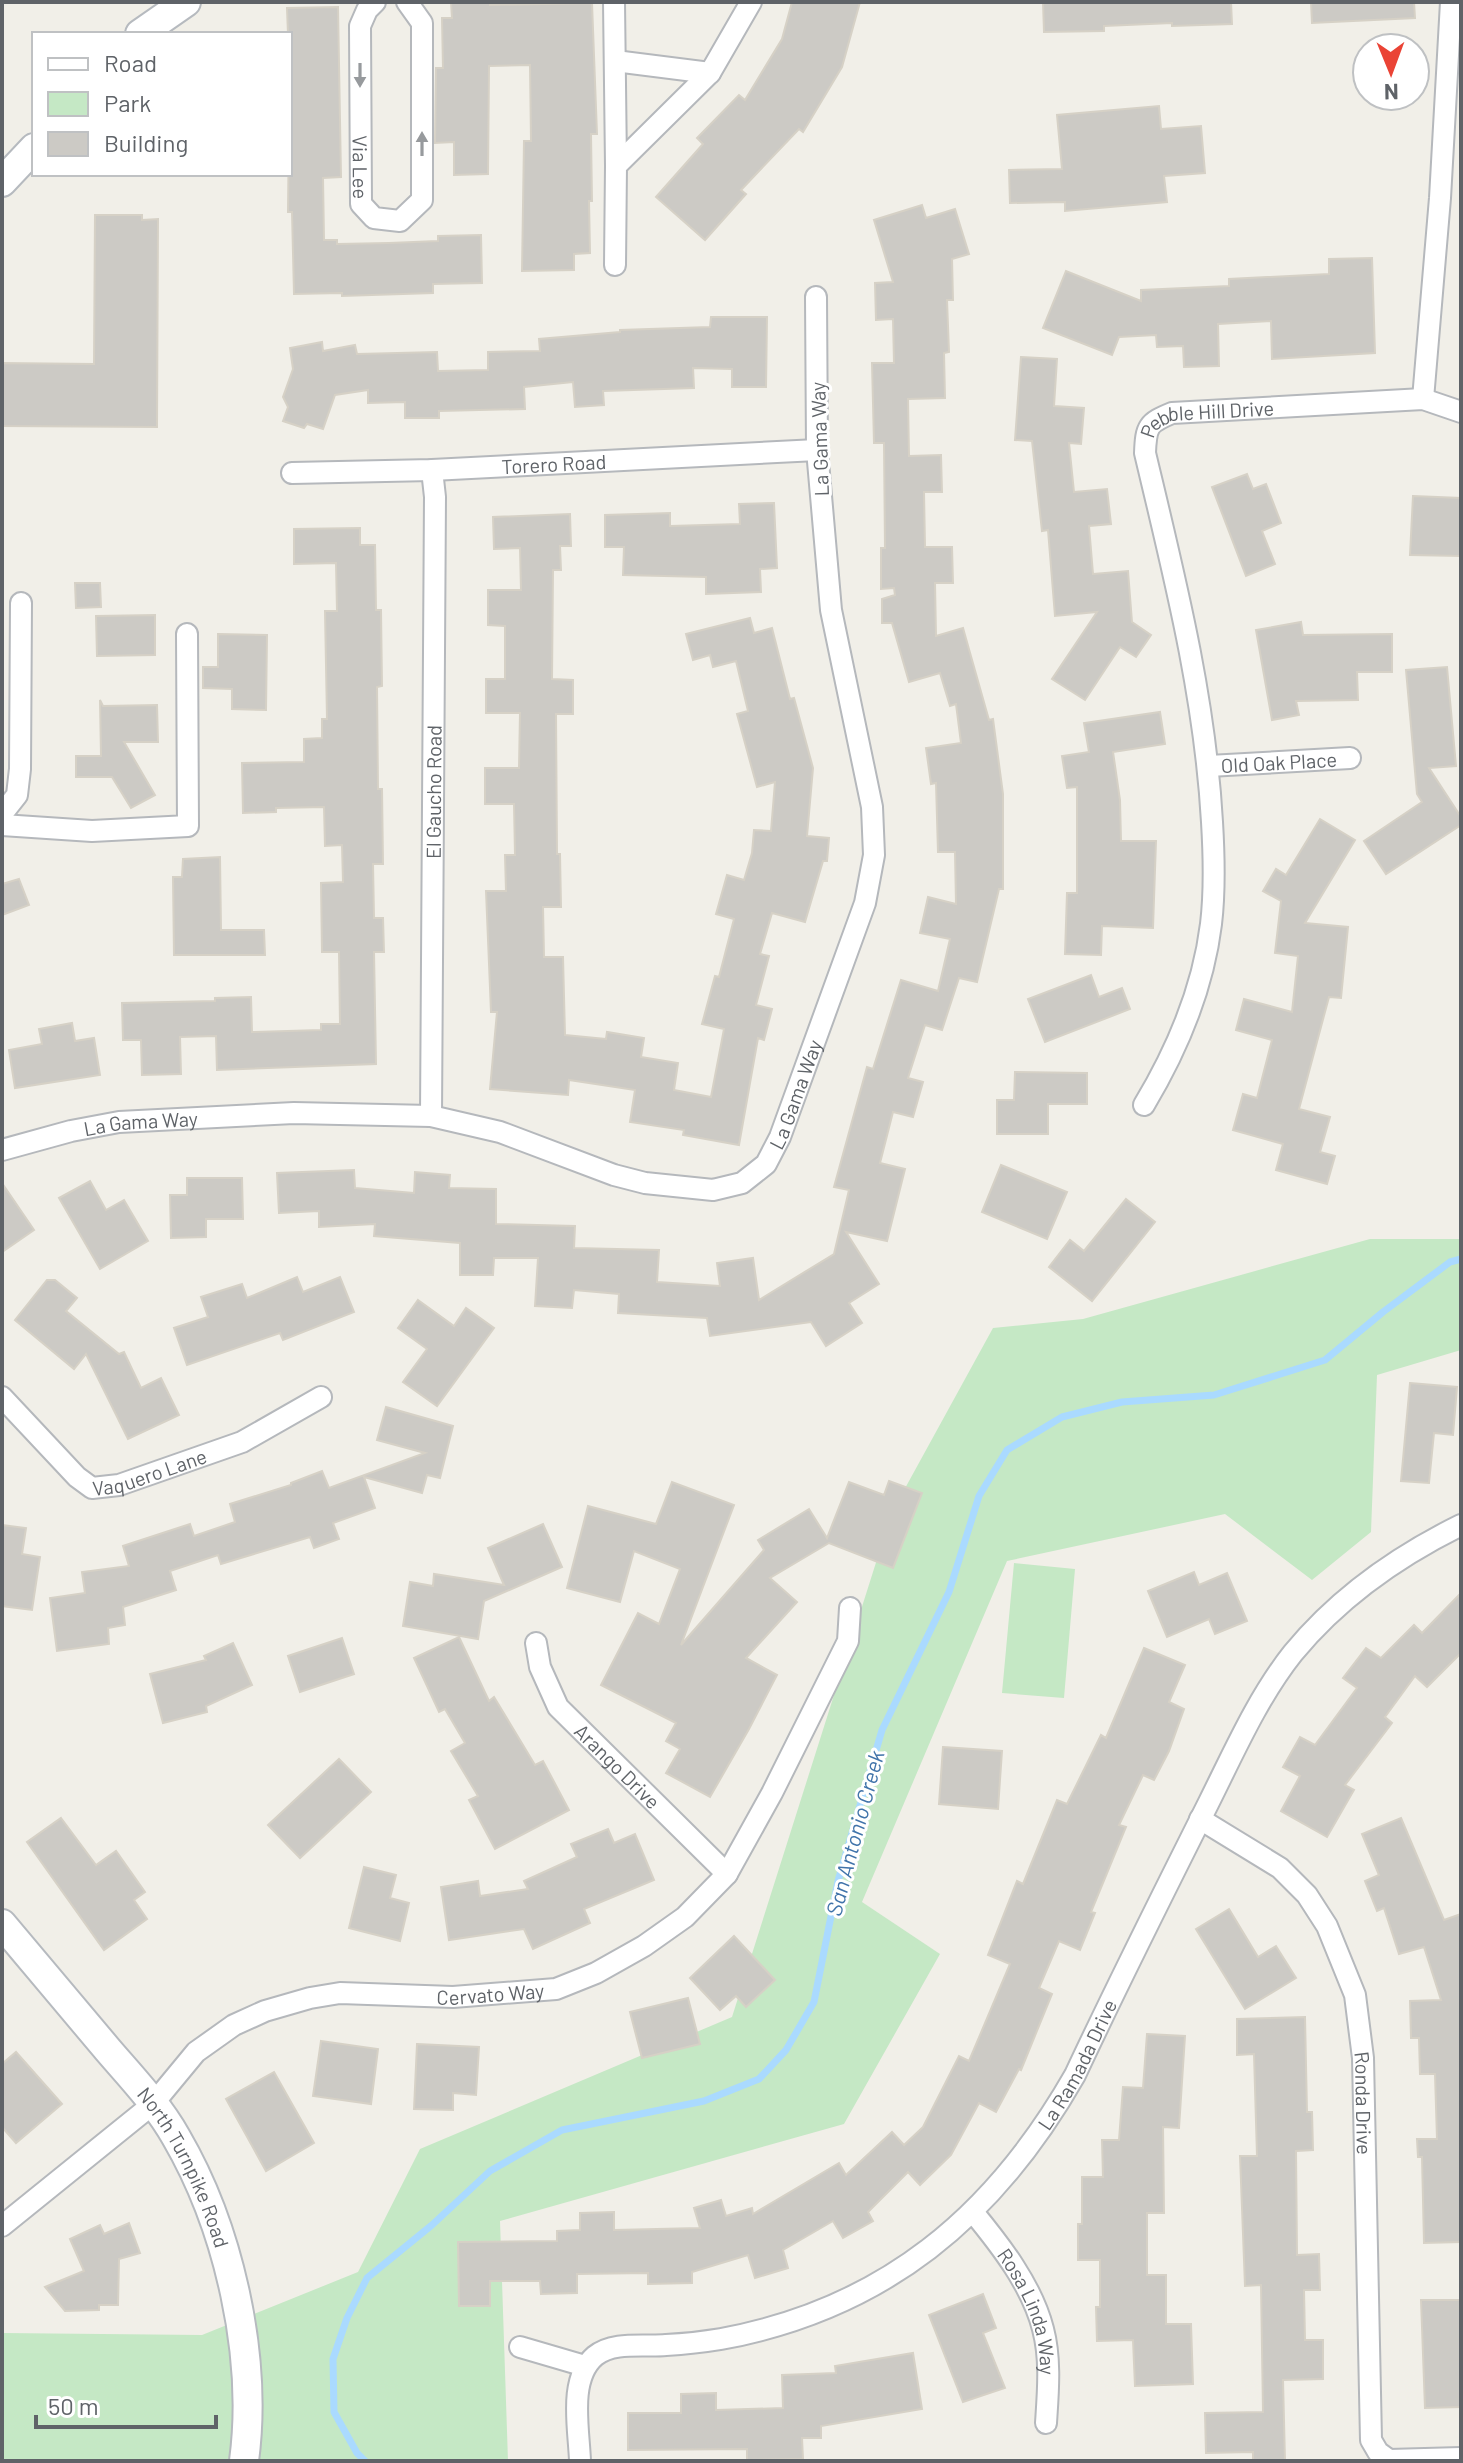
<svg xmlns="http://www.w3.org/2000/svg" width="1463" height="2463" font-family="Barlow,sans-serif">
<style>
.green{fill:#c5e8c5}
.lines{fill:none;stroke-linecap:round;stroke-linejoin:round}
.stream{stroke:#aadaff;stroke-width:7}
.building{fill:#cccac5;stroke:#d6d1c6;stroke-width:2}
.street-casing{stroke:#b5b8bc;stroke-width:24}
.secondary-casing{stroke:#b6babf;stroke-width:32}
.street{stroke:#fff;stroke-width:20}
.secondary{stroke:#fff;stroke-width:28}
.oneway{fill:#979a9d}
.labels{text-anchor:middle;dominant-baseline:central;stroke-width:6;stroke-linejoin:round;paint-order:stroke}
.street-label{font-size:20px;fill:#5f6368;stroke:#fff}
.water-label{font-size:22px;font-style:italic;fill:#4174aa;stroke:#fff}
</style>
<rect width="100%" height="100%" fill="#f1efe8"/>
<!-- green -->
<g class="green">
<polygon points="1370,1239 1461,1239 1461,1350 1377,1375 1371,1532 1312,1580 1225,1514 1007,1561 862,1902 940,1954 844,2124 500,2221 508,2461 2,2461 2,2333 202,2335 358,2272 420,2149 732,2017 892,1512 993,1328 1083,1319"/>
<polygon points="1014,1563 1075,1569 1064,1698 1002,1693"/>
</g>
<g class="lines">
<!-- stream -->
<polyline class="stream" points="365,2461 357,2453 334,2412 333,2359 347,2318 367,2278 432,2225 490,2171 562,2130 704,2101 759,2079 786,2050 814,2002 838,1881 882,1730 949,1592 979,1496 1007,1450 1062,1417 1122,1402 1214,1395 1325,1360 1383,1312 1450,1262 1461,1259"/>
</g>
<!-- building -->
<g class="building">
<polygon points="451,2 490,2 490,5 592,3 597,134 591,134 592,201 589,201 590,253 574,254 574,270 522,271 524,141 531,141 530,65 489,66 488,174 454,175 454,142 435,143 436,68 443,68 442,18 452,18"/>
<polygon points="792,2 860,2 842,67 803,132 799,129 741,190 746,194 705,240 656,197 703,144 697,138 739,95 745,100 782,39"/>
<polygon points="1043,2 1231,2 1232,24 1172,26 1172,23 1104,26 1104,31 1044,32"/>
<polygon points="1311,2 1414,2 1415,18 1312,23"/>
<polygon points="338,7 341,177 323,178 324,240 337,240 337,244 389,243 438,241 438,236 481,235 482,283 433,284 433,293 342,296 342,293 294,294 292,212 288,212 290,34 288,34 287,8"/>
<polygon points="1159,106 1161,129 1201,126 1205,173 1164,176 1167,202 1065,211 1065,202 1010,203 1009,170 1062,169 1057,115"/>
<polygon points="922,205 926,218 955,209 969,254 952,259 953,300 947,300 949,352 944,353 945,398 908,399 909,456 941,455 942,492 924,492 925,547 952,547 953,583 935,583 936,636 963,628 989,720 993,719 1003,794 1003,889 999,889 977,982 959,978 942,1030 925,1025 908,1078 923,1082 913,1117 893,1112 880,1163 905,1169 887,1241 846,1232 879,1284 849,1303 862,1323 826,1346 811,1322 710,1336 707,1318 618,1313 619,1294 574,1290 572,1308 535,1306 538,1258 494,1258 493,1275 460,1275 460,1243 374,1236 375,1224 319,1227 319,1211 279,1213 277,1173 354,1170 355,1188 414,1193 415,1172 450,1175 449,1188 496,1189 496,1224 575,1226 574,1248 659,1250 657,1282 720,1286 717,1263 753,1258 759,1300 834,1254 849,1190 834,1187 867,1067 873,1069 901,980 938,991 950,939 920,933 928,897 956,904 955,852 938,852 936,783 931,784 926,748 961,743 956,704 950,706 940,673 909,682 892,623 882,623 882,599 895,595 894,588 881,589 881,548 885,548 884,443 874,443 872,363 894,363 893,319 876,320 875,283 893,282 874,220"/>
<polygon points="95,215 142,215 142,220 158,219 157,427 2,426 2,363 94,364"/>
<polygon points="1372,258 1375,353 1272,359 1271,321 1218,324 1219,366 1184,367 1183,346 1157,347 1156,335 1119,337 1112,355 1043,328 1066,271 1141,301 1141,290 1229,286 1229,279 1329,274 1329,259"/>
<polygon points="711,317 767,317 766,387 732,387 732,369 693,368 694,388 603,391 604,405 575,407 573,382 524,387 525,409 439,411 439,418 405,418 405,402 368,403 368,390 335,395 323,429 307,424 304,428 283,421 288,407 283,397 293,369 290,348 322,342 323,351 355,345 357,354 437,352 438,371 488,370 488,352 540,351 539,339 620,332 620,330 710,327"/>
<polygon points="1021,357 1057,359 1054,406 1084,408 1081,444 1069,443 1074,492 1107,489 1111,524 1089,526 1093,574 1128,571 1132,622 1151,635 1136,657 1120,647 1085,700 1052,679 1097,612 1055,616 1048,530 1042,531 1032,441 1015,440"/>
<polygon points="1247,474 1253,489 1266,484 1281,523 1262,531 1275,564 1246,576 1212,487"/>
<polygon points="1413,496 1461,498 1461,556 1410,555"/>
<polygon points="774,503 777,568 760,569 761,592 706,594 706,577 623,575 624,547 605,547 605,515 670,513 670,526 740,524 739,504"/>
<polygon points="570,514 571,546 560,546 561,570 553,570 552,679 573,680 573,714 556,714 557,854 560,854 561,907 543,907 544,957 563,957 565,1035 606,1039 607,1032 644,1038 641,1057 678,1063 674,1090 711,1097 724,1029 702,1024 715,976 719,977 734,919 716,914 727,875 744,880 752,853 754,830 771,831 775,782 757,787 737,714 748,711 736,661 713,667 710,655 693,660 686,634 750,618 754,633 772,628 790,699 794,698 813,768 807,836 829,838 827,861 823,861 805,922 772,913 760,954 769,956 756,1005 772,1009 764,1040 758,1038 739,1145 683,1135 684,1130 630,1122 635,1090 569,1080 568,1095 490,1089 497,1012 491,1012 486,891 506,891 505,855 515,855 514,804 485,804 485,768 519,768 520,713 486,713 486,679 505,679 505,626 488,625 488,590 521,590 520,548 494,549 493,517"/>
<polygon points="360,528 360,545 375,545 376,610 381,610 382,686 377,687 378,789 382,789 383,864 373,864 374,918 383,918 384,952 374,952 376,1064 217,1070 216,1036 180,1037 181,1074 142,1075 141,1040 123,1040 122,1003 215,1001 215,998 251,997 252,1032 321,1030 321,1024 340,1024 339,952 322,952 321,883 343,882 342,845 325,846 324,807 276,808 276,812 243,813 242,763 304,762 304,739 322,738 322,719 327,719 325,611 337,611 336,563 294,564 294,529"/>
<polygon points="75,583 100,583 101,607 76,608"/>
<polygon points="155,615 155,655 97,656 96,616"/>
<polygon points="1301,622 1303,635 1392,634 1392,672 1357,672 1358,700 1296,701 1299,715 1272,720 1256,630"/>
<polygon points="218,634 267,635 266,710 232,709 232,689 203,688 203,667 218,667"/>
<polygon points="1447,667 1456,766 1429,768 1461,817 1461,825 1386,874 1364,841 1422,802 1417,794 1406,670"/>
<polygon points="100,700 103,706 157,705 158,742 124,742 155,795 131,808 112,777 76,777 76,756 101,756"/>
<polygon points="1160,712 1165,744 1113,752 1120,800 1121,841 1156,841 1153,928 1102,926 1101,955 1065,954 1067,893 1077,893 1077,787 1067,788 1062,756 1089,752 1084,723"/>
<polygon points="1320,819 1355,840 1305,923 1348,927 1341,998 1329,997 1299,1109 1330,1117 1320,1152 1335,1156 1327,1184 1276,1170 1283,1144 1233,1130 1243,1094 1257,1098 1272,1040 1236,1030 1244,999 1292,1012 1298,956 1275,953 1281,901 1263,891 1276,869 1286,875"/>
<polygon points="220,857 221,930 264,930 265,955 174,955 173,877 182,877 183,859"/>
<polygon points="19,879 29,905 2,915 2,884"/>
<polygon points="1091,975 1099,997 1122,988 1130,1009 1045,1042 1028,999"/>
<polygon points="72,1023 75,1041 94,1038 100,1075 15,1088 9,1050 42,1044 39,1029"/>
<polygon points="1015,1072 1087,1073 1087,1104 1048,1104 1048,1134 997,1134 997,1100 1014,1100"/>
<polygon points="1001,1165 1067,1192 1047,1239 982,1212"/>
<polygon points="187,1178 242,1178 243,1219 206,1219 206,1237 171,1238 170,1195 187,1195"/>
<polygon points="90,1181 106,1210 124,1200 148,1241 100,1269 59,1198"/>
<polygon points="2,1183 34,1230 2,1252"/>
<polygon points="1126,1199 1155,1222 1092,1301 1049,1267 1070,1240 1084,1251"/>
<polygon points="297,1277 303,1292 340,1277 354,1312 283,1340 280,1333 187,1365 174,1328 208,1317 201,1297 242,1284 247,1298"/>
<polygon points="47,1280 55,1280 77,1298 66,1311 119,1354 124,1352 141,1388 161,1378 179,1415 128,1439 86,1354 74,1369 15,1320"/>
<polygon points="418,1300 454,1326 466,1308 494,1328 437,1406 403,1382 427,1349 398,1328"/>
<polygon points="1410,1383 1457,1387 1453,1435 1434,1433 1429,1483 1401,1481"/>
<polygon points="386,1407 453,1426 440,1478 427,1475 422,1493 364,1477 375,1508 333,1523 339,1539 314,1548 310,1537 221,1564 218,1555 170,1571 176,1590 123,1607 125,1625 108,1628 109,1644 57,1651 50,1598 85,1593 82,1572 129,1566 123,1546 190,1524 194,1536 235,1522 230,1504 291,1485 291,1483 322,1471 329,1488 425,1453 377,1440"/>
<polygon points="889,1481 922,1493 893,1568 829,1543 770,1578 797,1602 746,1658 777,1675 749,1729 710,1797 666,1773 680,1749 666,1741 676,1723 601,1685 638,1613 659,1624 680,1569 634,1551 620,1602 567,1588 588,1506 656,1524 672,1482 734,1505 681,1645 764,1550 758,1540 809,1509 827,1538 849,1482 884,1495"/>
<polygon points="543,1524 562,1567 484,1601 478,1639 403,1626 410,1582 433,1586 434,1574 504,1585 488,1548"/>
<polygon points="2,1525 26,1528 22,1554 40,1557 32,1610 2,1606"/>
<polygon points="1194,1572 1199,1585 1227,1573 1247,1621 1215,1634 1209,1619 1167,1637 1148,1591"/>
<polygon points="1461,1593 1461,1653 1427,1687 1415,1676 1385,1717 1392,1723 1345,1785 1354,1790 1327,1837 1281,1811 1300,1776 1283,1767 1300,1737 1315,1745 1357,1688 1343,1678 1366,1648 1381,1658 1414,1625 1422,1633"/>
<polygon points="459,1637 489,1701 494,1697 535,1765 543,1761 569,1810 495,1849 469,1800 478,1796 451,1751 465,1743 445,1709 439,1712 414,1658"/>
<polygon points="342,1638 354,1674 300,1692 288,1656"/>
<polygon points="233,1643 252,1685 206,1706 207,1712 163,1723 150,1674 206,1660 204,1656"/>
<polygon points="1144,1648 1185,1665 1169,1702 1184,1709 1169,1751 1154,1780 1143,1775 1119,1825 1126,1827 1091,1912 1095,1913 1080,1950 1059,1941 1039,1988 1052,1994 1021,2070 1019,2069 996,2112 979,2103 951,2155 920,2185 908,2172 868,2212 873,2221 843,2238 833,2221 783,2250 788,2268 755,2278 748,2255 692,2272 692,2283 648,2284 648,2273 577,2274 577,2293 541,2294 540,2281 490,2281 490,2306 459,2306 458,2242 557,2241 557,2231 580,2230 580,2213 614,2212 614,2230 700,2228 694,2208 721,2200 726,2216 752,2208 753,2214 839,2163 846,2175 892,2132 904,2145 923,2127 959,2056 969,2061 1010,1964 988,1955 1017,1881 1023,1884 1057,1800 1067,1804 1101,1735 1106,1738"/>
<polygon points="943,1747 1002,1751 998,1809 939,1804"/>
<polygon points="339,1759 371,1792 300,1858 268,1825"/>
<polygon points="61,1818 96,1865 116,1851 145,1892 134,1900 147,1919 104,1950 27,1842"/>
<polygon points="1401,1818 1444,1920 1461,1914 1461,2242 1424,2243 1422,2157 1418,2157 1417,2139 1437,2139 1435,2074 1420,2074 1419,2038 1411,2038 1410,2001 1441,2000 1424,1947 1399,1954 1384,1908 1377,1911 1365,1881 1379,1875 1362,1834"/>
<polygon points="608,1829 614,1843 635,1834 654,1880 584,1909 590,1923 533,1949 524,1929 449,1940 441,1887 478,1881 480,1896 528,1889 524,1881 577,1857 571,1844"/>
<polygon points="364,1867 396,1875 390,1898 409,1903 400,1941 349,1928"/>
<polygon points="1229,1909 1258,1957 1276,1946 1296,1978 1245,2009 1196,1929"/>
<polygon points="734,1936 775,1980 746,2007 736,1996 720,2010 690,1978"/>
<polygon points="688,1998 700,2044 642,2058 630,2012"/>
<polygon points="1305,2017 1307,2112 1312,2112 1313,2150 1296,2151 1297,2255 1319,2254 1320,2290 1304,2290 1305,2340 1323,2340 1323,2379 1283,2380 1285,2461 1253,2461 1253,2452 1206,2453 1205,2413 1263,2412 1261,2285 1245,2286 1240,2156 1257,2156 1254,2054 1237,2055 1237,2019"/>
<polygon points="1147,2034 1185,2036 1179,2128 1163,2127 1164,2213 1147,2213 1147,2275 1166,2275 1166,2324 1191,2324 1193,2384 1135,2386 1133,2340 1097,2341 1096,2307 1100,2307 1100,2260 1078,2260 1078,2224 1082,2224 1082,2177 1103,2177 1102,2140 1119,2140 1123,2087 1143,2088"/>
<polygon points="321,2041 378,2049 371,2104 313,2096"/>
<polygon points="417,2044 479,2047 476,2095 453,2093 453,2110 414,2109"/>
<polygon points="16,2052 62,2104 16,2143 2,2127 2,2064"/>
<polygon points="274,2072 314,2143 266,2171 226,2099"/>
<polygon points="129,2223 140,2253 119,2259 118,2305 99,2305 99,2310 65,2311 45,2287 84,2271 70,2239 100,2225 104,2234"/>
<polygon points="983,2294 996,2328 983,2333 1005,2388 963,2402 929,2315"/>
<polygon points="1421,2300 1461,2300 1461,2407 1425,2408"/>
<polygon points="913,2353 922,2409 821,2426 821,2438 802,2438 803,2459 747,2460 747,2449 628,2450 628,2413 681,2413 681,2394 716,2393 716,2410 783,2408 782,2375 836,2373 835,2366"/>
</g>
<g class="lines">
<defs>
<g id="street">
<path id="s1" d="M375,2L367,10L360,26L361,204L374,218L400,221L422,200V23L407,2"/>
<polyline points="614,2 616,166"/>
<polyline points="615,61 710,73"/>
<polyline points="615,265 616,166 710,73 751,2"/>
<polyline points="1423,399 1440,198 1451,2"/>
<path id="s2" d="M292,473L432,470L817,450"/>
<path id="s3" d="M1209,766L1350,758"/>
<polyline points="2,814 17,795 20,769 21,603"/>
<polyline points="2,825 92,831 188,826 187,634"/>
<path id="s4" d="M1144,1105C1177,1050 1203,989 1211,924C1215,891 1214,855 1212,822C1205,696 1174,575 1145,453C1146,426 1148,423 1172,413L1423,399L1461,412"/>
<path id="s5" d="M431,1116L435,497L432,470"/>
<path id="s6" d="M2,1150L71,1131L119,1122L294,1113L431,1116L500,1132L614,1175L645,1183L713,1190L742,1183L766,1164L780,1137L865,903L874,855L872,807L831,610L817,450L816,297"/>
<path id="s7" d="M2,1397L77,1477L92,1488L119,1485L242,1442L321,1397"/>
<path id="s8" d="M536,1643L540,1667L558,1707L727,1874"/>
<path id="s9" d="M1200,1819L1280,1868L1307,1895L1327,1926L1355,1995L1363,2058L1371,2440L1378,2452L1389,2460L1461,2458"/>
<path id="s10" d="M973,2212C1001,2246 1032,2286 1043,2329C1051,2359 1048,2392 1046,2423"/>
<path id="s11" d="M2,2226L153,2104L196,2052L234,2025L265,2011L310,1998L340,1993L453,1997L556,1989L596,1973L644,1946L685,1917L727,1874L772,1793L848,1641L850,1608"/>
<polyline points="520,2347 585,2366"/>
<path id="s12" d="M580,2461C579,2429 568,2379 595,2356C613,2341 644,2347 666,2345C684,2344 703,2342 721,2339C884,2309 994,2217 1075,2075C1118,1983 1164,1892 1209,1802C1234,1752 1258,1697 1293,1653C1339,1597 1396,1557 1461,1525"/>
</g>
<g id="secondary">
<polyline points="140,34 186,2"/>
<polyline points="2,182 34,148"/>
<path id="s13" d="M2,1924C37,1966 73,2008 108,2050C132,2078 158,2105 176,2137C229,2228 258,2356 244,2461"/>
</g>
</defs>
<!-- street casing -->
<use href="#street" class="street-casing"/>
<!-- secondary casing -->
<use href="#secondary" class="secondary-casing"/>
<!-- street -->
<use href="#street" class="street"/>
<!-- secondary -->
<use href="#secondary" class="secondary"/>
</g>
<!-- one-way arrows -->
<defs><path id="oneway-solid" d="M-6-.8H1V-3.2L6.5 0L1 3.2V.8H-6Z" transform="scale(2)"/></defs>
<g class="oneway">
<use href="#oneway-solid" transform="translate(360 75) rotate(90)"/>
<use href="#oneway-solid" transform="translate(422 144) rotate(-90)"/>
</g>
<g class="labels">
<!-- street labels -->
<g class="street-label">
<text stroke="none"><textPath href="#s1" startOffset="170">Via Lee</textPath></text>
<text stroke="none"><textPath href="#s4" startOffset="758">Pebble Hill Drive</textPath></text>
<text transform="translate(819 439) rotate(-92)">La Gama Way</text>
<text stroke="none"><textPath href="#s2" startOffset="262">Torero Road</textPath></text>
<text stroke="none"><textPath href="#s3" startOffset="70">Old Oak Place</textPath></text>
<text stroke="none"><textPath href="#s5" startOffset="324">El Gaucho Road</textPath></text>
<text stroke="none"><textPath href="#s6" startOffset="862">La Gama Way</textPath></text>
<text stroke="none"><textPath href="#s6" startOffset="142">La Gama Way</textPath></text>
<text stroke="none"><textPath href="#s7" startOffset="188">Vaquero Lane</textPath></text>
<text stroke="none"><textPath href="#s8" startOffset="152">Arango Drive</textPath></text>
<text stroke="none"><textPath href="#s11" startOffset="570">Cervato Way</textPath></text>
<text stroke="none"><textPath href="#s12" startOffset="706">La Ramada Drive</textPath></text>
<text stroke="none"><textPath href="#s9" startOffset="352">Ronda Drive</textPath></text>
<text stroke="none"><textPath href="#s13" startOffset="306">North Turnpike Road</textPath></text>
<text stroke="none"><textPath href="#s10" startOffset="116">Rosa Linda Way</textPath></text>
</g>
<!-- water labels -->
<g class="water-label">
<text transform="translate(854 1833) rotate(-75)">San Antonio Creek</text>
</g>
</g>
<!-- border -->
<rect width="1463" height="2463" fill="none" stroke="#5f6368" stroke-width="8"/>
<!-- legend -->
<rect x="32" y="32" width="260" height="144" fill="#ffffff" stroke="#bfc1c3" stroke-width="2"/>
<rect x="48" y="58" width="40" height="12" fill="#ffffff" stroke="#bfc1c3" stroke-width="2"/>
<text x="104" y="72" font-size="24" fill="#5f6368">Road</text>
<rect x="48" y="92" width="40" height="24" fill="#c5e8c5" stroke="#bfc1c3" stroke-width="2"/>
<text x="104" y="112" font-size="24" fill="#5f6368">Park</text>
<rect x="48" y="132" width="40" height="24" fill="#cccac5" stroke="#bfc1c3" stroke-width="2"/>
<text x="104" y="152" font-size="24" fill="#5f6368">Building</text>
<!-- north arrow -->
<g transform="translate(1391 72) rotate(179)"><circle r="38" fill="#ffffff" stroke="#bfc1c3" stroke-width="2"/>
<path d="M0-6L14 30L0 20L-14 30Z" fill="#ea4335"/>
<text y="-12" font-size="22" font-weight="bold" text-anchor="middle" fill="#5f6368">N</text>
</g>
<!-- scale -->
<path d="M36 2415v12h180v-12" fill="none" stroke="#5f6368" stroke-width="4"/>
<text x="48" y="2415" font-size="24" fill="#5f6368" stroke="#ffffff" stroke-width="6" paint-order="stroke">50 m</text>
</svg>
